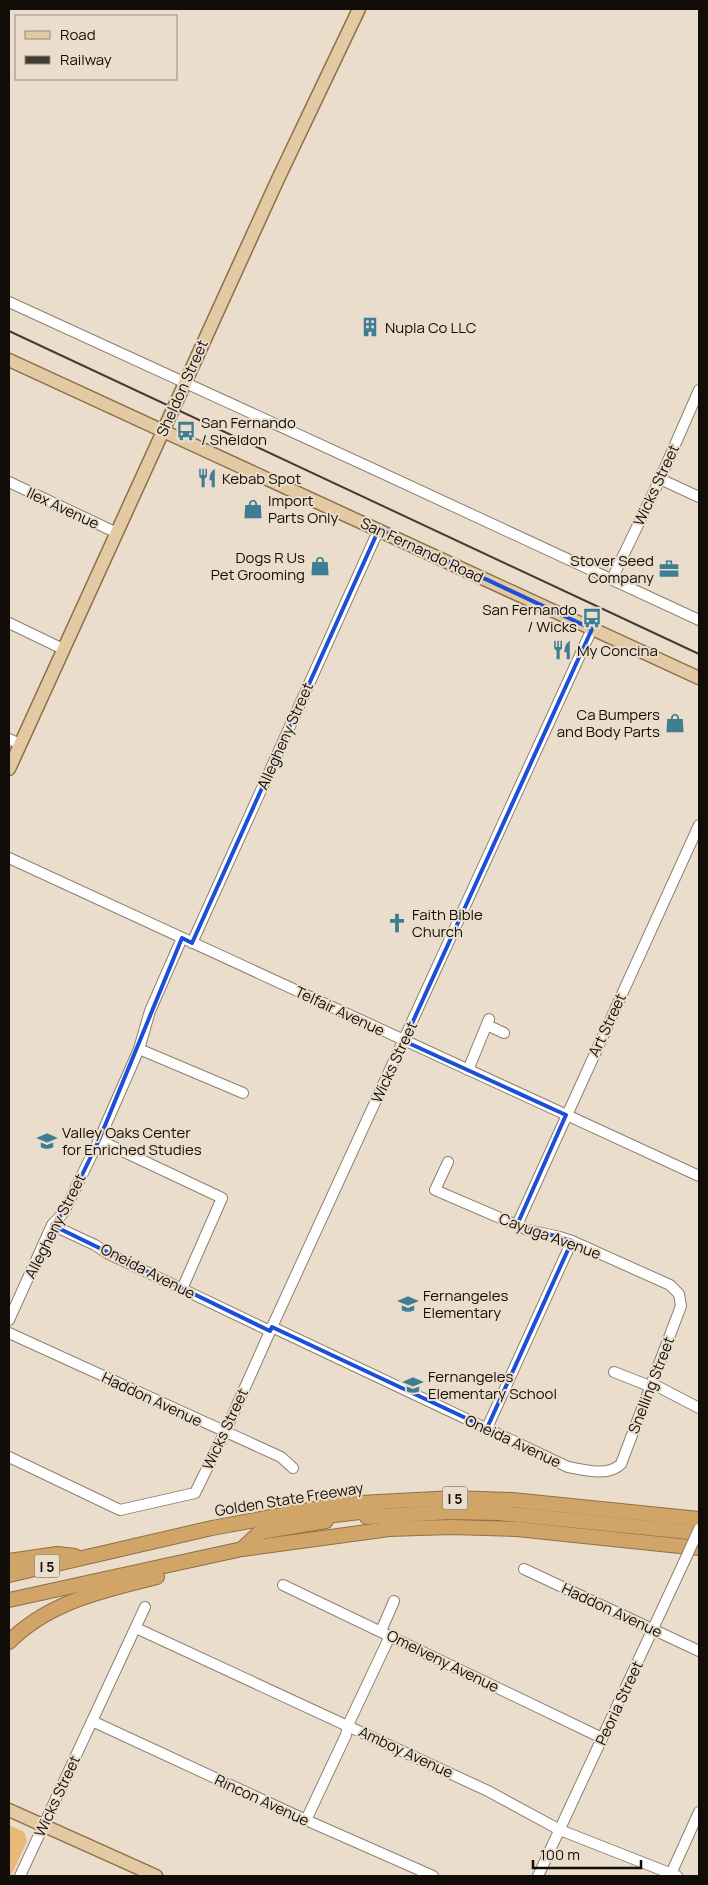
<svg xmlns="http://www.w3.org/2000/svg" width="708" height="1885" font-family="Manrope,sans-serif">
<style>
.green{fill:#e7b877}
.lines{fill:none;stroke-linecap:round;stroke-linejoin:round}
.minor-casing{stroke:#8d8070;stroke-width:12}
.major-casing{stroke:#8e7046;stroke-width:15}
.highway-casing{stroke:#8e7046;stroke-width:16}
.minor{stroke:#fff;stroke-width:10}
.major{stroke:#e3c9a4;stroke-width:12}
.highway{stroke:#d1a567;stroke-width:14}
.rail{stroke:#423c34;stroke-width:2}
.minor-bridge-casing{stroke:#8d8070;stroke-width:12;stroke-linecap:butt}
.minor-bridge{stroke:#fff;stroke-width:10}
.marked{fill:none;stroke:#1d4ed8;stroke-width:4;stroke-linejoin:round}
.labels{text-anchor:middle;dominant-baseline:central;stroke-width:4;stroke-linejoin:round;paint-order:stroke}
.shield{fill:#eaddcb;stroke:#534b42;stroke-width:1}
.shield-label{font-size:14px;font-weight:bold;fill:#120d08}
.poi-label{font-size:15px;fill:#120d08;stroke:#eaddcb;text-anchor:start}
.street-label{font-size:15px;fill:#120d08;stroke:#eaddcb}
</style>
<rect width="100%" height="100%" fill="#eaddcb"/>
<!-- green -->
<polygon class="green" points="9,1825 24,1832 27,1841 11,1876 9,1876"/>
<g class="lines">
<defs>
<g id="minor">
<polyline points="9,302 369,467 699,620"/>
<polyline points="660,479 699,497"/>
<polyline points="9,482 117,533"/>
<polyline points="612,579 660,479 699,390"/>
<polyline points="9,623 63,649"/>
<polyline points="9,739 20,744"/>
<polyline points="9,858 699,1176"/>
<polyline points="192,943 379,529"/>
<polyline points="487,1025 504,1033"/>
<polyline points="139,1049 243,1093"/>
<polyline points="468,1070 489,1019"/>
<polyline points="99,1140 222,1198 182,1289"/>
<polyline points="52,1225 95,1245 107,1253 270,1331"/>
<polyline points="517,1225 699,825"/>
<polyline points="9,1320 52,1225 64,1212 99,1140 139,1049 150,1011 182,938"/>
<path d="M272,1327L568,1467C585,1470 608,1477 621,1464L681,1306L679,1294L670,1285L572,1241L560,1237L528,1230L435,1190L448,1162"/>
<polyline points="9,1333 281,1457 293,1468"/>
<polyline points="614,1372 652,1387"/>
<polyline points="653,1384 699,1408"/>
<polyline points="487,1428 572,1241"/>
<polyline points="9,1457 120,1510 195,1493 225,1432 272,1327 592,629"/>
<polyline points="524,1569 699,1651"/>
<polyline points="283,1585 602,1738"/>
<polyline points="136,1628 488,1791 560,1830 677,1876"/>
<polyline points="381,1631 394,1601"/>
<polyline points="92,1721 306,1820 433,1876"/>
<polyline points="306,1820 346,1735 348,1725 390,1636"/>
<polyline points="20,1876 145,1607"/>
<polyline points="538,1876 684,1562"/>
<polyline points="670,1876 699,1812"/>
</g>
<g id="major">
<polyline points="9,360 699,678"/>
<polyline points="9,769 278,179 359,9"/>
<polyline points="9,1810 156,1876"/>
</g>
<g id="highway">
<polyline points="317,1517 377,1510"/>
<polyline points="367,1517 450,1512 499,1513 699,1533"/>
<polyline points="242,1549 260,1532 326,1521"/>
<polyline points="9,1561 57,1554 75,1556"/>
<polyline points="9,1575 212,1528 341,1504 454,1498 512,1500 699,1519"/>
<polyline points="9,1600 242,1549 389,1529 451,1527 517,1529 699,1548"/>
<path d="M9,1642C50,1601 103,1591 157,1577"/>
</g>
</defs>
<!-- minor casing -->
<use href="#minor" class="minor-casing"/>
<!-- major casing -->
<use href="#major" class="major-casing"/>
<!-- highway casing -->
<use href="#highway" class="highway-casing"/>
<!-- minor -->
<use href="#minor" class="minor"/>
<!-- major -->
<use href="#major" class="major"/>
<!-- highway -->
<use href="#highway" class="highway"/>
<!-- rail -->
<path class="rail" d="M9,331C239,438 468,548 699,654"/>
<defs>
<polyline id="minor-bridge" points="684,1562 699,1529"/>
</defs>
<!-- minor-bridge casing -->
<use href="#minor-bridge" class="minor-bridge-casing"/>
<!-- minor-bridge -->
<use href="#minor-bridge" class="minor-bridge"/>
</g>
<!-- marked area -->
<path class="marked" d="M379,529L592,629L404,1041L566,1115L517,1225L572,1241L487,1428L272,1327L270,1331L52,1225L64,1212L99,1140L182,938L192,943Z"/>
<!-- icons -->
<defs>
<symbol id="building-bare" viewBox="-9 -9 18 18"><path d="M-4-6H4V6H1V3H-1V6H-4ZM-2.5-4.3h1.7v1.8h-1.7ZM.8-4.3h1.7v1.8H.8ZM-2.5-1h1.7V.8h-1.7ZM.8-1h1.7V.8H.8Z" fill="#3f7d93" stroke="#eaddcb" stroke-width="2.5" paint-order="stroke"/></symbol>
<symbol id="bus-bare" viewBox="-9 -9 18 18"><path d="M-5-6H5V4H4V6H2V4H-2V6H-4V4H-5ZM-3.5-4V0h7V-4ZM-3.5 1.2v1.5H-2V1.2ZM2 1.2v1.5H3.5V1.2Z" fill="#3f7d93" stroke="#eaddcb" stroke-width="2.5" paint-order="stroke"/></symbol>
<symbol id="restaurant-bare" viewBox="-9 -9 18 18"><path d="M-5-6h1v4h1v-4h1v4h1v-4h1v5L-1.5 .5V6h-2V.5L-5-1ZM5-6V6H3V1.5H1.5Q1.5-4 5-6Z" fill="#3f7d93" stroke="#eaddcb" stroke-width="2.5" paint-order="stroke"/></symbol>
<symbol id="shop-bare" viewBox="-9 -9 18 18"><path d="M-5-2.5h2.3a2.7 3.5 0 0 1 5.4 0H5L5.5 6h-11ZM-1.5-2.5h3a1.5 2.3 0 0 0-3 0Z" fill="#3f7d93" stroke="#eaddcb" stroke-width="2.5" paint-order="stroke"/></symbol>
<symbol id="office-bare" viewBox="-9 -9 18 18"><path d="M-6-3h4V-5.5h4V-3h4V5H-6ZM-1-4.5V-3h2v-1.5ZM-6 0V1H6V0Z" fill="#3f7d93" stroke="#eaddcb" stroke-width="2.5" paint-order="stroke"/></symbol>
<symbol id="church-bare" viewBox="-9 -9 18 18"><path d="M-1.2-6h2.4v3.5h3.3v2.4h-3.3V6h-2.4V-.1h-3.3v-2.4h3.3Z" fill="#3f7d93" stroke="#eaddcb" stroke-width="2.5" paint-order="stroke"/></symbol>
<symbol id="school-bare" viewBox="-9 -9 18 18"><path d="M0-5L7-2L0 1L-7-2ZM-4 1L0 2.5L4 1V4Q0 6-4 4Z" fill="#3f7d93" stroke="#eaddcb" stroke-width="2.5" paint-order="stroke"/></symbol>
</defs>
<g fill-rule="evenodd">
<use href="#building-bare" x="356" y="313" width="28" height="28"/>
<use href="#bus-bare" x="172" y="417" width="28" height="28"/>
<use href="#restaurant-bare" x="193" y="464" width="28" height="28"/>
<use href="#shop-bare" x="239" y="495" width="28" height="28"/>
<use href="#shop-bare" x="306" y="552" width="28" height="28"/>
<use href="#office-bare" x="655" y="555" width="28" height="28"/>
<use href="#bus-bare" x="578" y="604" width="28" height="28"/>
<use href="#restaurant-bare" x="548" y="636" width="28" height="28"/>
<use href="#shop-bare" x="661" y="709" width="28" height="28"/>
<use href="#church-bare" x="383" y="909" width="28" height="28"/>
<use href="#school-bare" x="33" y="1127" width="28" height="28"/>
<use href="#school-bare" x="394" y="1290" width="28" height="28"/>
<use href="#school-bare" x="399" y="1371" width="28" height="28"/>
</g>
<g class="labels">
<!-- shield labels -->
<g class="shield">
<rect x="442.5" y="1486.5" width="25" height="23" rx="4"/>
<rect x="34.5" y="1554.5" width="25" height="23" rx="4"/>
</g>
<g class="shield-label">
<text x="455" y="1498">I 5</text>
<text x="47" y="1566">I 5</text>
</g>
<!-- poi labels -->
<g class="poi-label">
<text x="385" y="327">Nupla Co LLC</text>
<text x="201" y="422">San Fernando<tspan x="201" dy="17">/ Sheldon</tspan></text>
<text x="222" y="478">Kebab Spot</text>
<text x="268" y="500">Import<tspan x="268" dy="17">Parts Only</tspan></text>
<text x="305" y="557" text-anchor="end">Dogs R Us<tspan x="305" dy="17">Pet Grooming</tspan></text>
<text x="654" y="560" text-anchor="end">Stover Seed<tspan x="654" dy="17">Company</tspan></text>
<text x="577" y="609" text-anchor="end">San Fernando<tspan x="577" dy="17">/ Wicks</tspan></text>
<text x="577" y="650">My Concina</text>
<text x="660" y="714" text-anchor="end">Ca Bumpers<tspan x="660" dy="17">and Body Parts</tspan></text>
<text x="412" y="914">Faith Bible<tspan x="412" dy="17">Church</tspan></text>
<text x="62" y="1132">Valley Oaks Center<tspan x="62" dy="17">for Enriched Studies</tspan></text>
<text x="423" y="1295">Fernangeles<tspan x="423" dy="17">Elementary</tspan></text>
<text x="428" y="1376">Fernangeles<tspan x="428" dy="17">Elementary School</tspan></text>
</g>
<!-- street labels -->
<g class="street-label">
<text transform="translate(182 388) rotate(-66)">Sheldon Street</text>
<text transform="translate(656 485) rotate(-65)">Wicks Street</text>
<text transform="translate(63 508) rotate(25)">Ilex Avenue</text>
<text transform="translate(422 550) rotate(25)">San Fernando Road</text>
<text transform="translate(285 736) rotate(-66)">Allegheny Street</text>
<text transform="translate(340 1011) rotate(25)">Telfair Avenue</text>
<text transform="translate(607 1025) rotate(-65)">Art Street</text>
<text transform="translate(394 1062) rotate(-65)">Wicks Street</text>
<text transform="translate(55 1226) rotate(-63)">Allegheny Street</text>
<text transform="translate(550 1236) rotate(20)">Cayuga Avenue</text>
<text transform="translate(148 1271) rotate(27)">Oneida Avenue</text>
<text transform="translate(651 1385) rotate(-69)">Snelling Street</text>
<text transform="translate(152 1399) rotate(25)">Haddon Avenue</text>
<text transform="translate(225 1429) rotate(-65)">Wicks Street</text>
<text transform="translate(513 1441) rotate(25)">Oneida Avenue</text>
<text transform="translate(289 1499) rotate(-9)">Golden State Freeway</text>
<text transform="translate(612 1610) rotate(25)">Haddon Avenue</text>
<text transform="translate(443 1661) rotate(26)">Omelveny Avenue</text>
<text transform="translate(619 1703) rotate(-65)">Peoria Street</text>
<text transform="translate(406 1752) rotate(25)">Amboy Avenue</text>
<text transform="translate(57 1796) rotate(-65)">Wicks Street</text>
<text transform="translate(262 1800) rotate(25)">Rincon Avenue</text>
</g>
</g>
<!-- border -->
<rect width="708" height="1885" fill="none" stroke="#120d08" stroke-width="20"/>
<!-- legend -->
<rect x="15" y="15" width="162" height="65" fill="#eaddcb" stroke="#948a7d"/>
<rect x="25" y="31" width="25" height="8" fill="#e3c9a4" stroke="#948a7d"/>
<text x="60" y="40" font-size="15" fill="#120d08">Road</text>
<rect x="25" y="56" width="25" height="8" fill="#423c34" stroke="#948a7d"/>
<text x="60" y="65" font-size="15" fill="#120d08">Railway</text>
<!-- scale -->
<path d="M533 1860v8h108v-8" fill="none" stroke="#120d08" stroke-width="2.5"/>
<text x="540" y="1860" font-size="15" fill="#120d08" stroke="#eaddcb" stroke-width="4" paint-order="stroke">100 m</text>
</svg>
